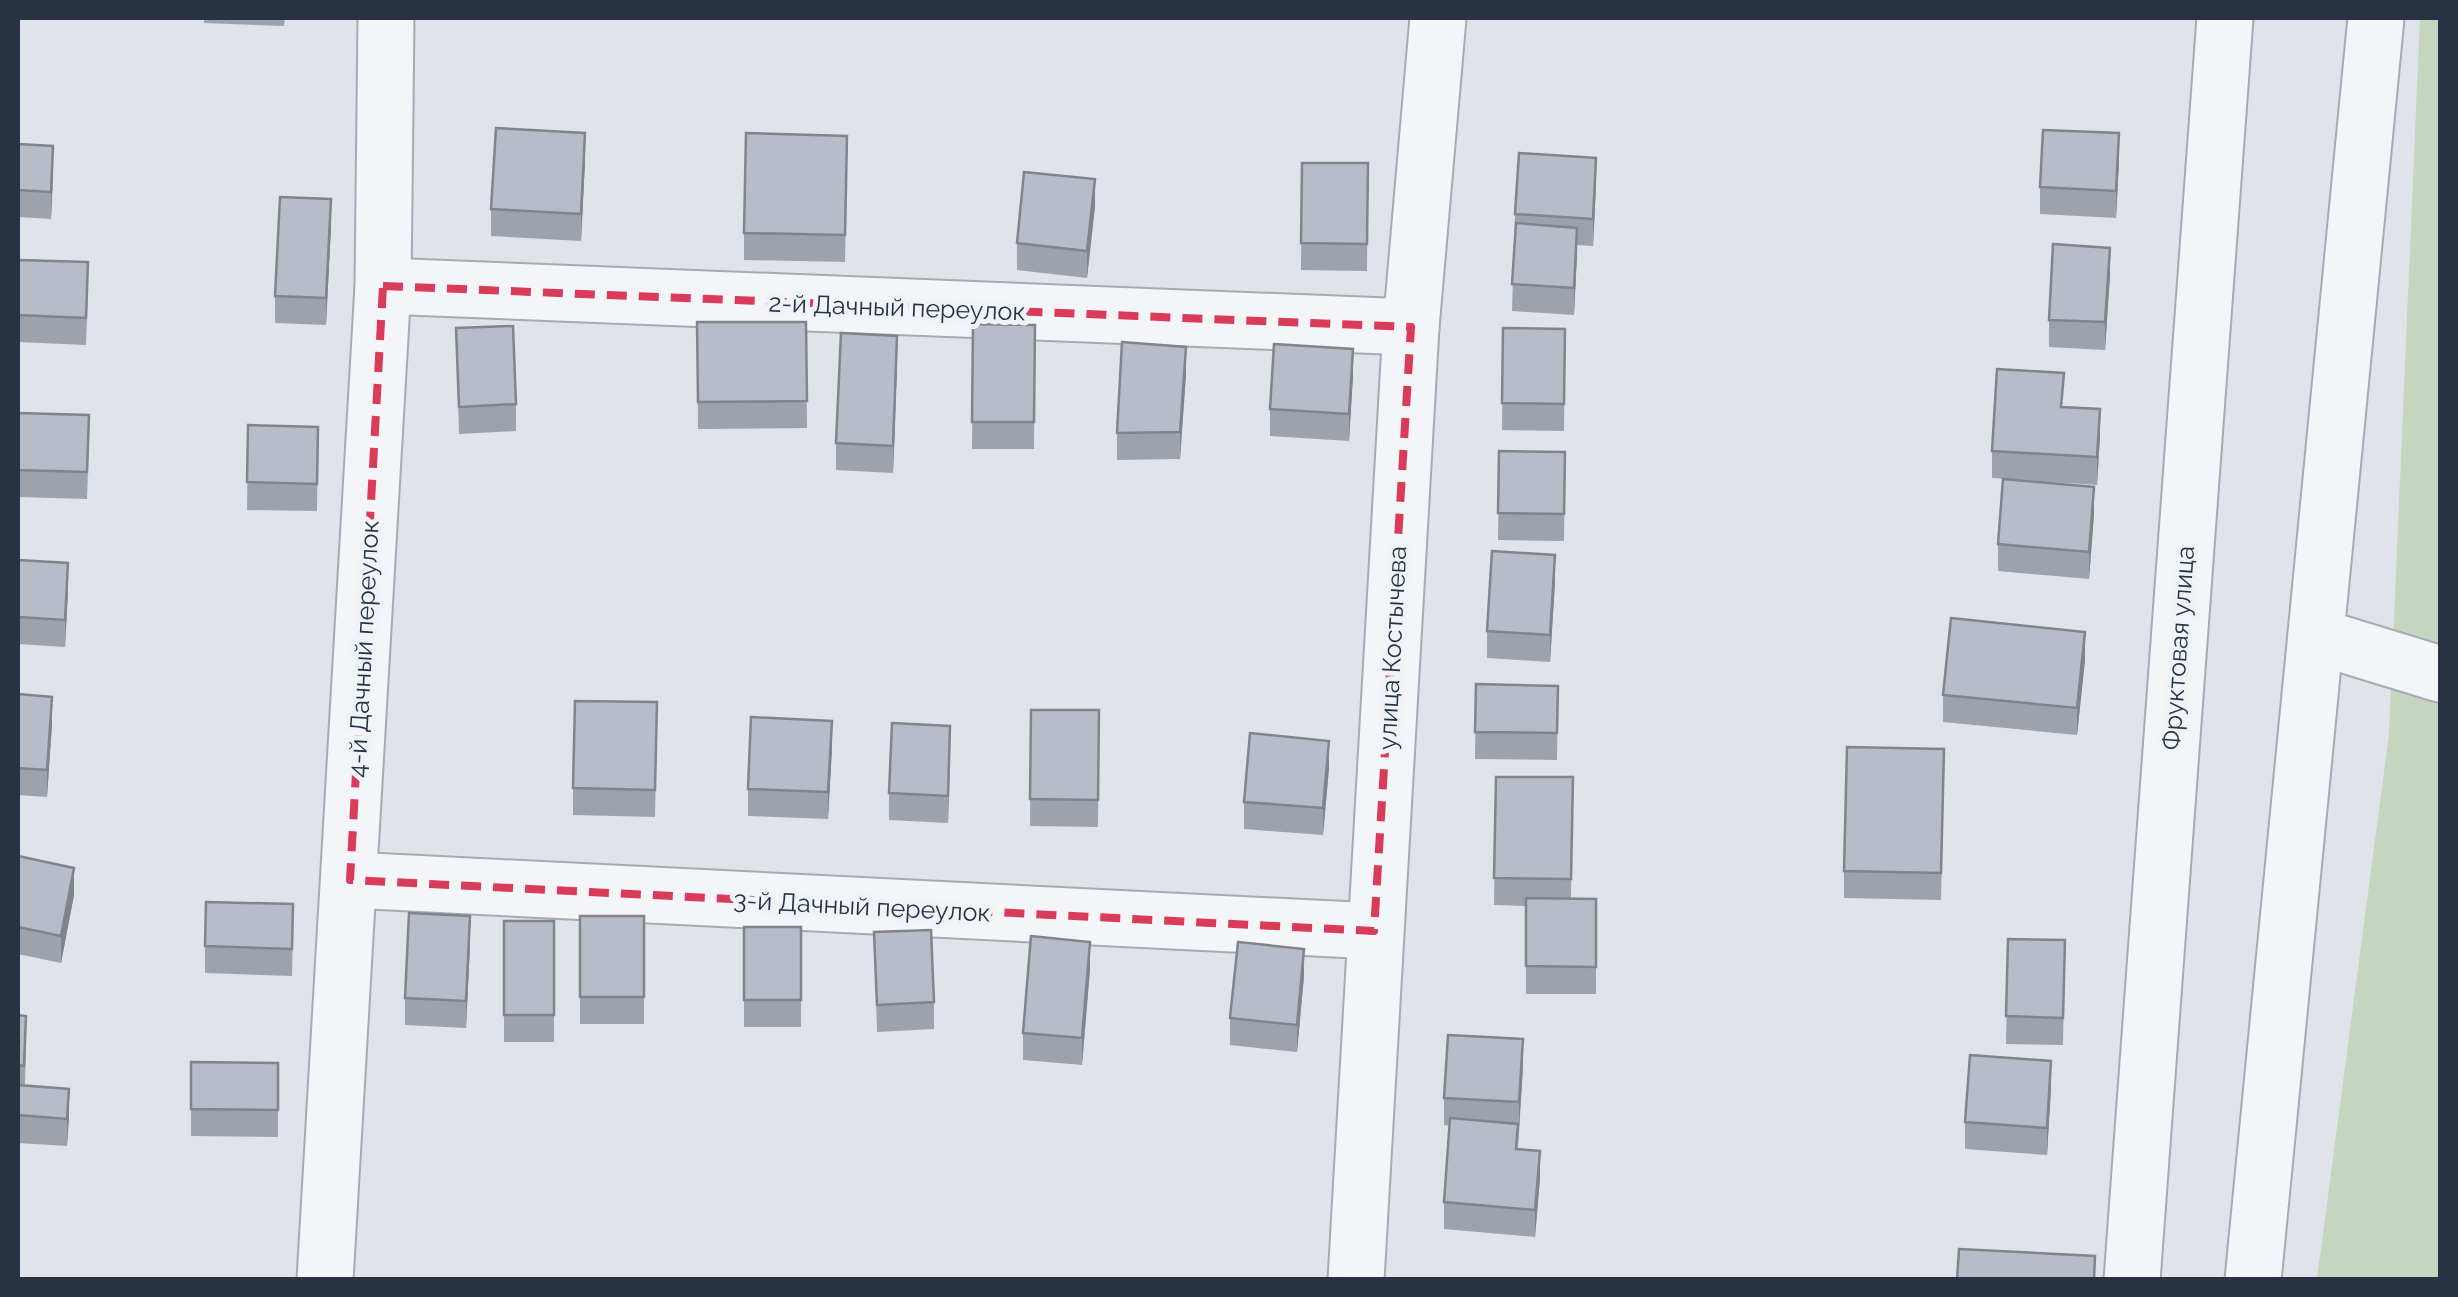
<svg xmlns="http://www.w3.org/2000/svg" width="2458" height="1297" font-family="Raleway,sans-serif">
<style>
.green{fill:#c6d5c0}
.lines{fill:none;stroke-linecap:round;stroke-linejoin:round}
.minor-casing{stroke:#a5abb5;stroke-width:59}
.minor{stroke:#f3f5f8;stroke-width:55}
.wall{fill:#9da3ac}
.shaded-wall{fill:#80848c}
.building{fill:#b7bdc8;stroke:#80848c;stroke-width:2.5}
.marked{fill:none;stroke:#d93b58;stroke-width:8;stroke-dasharray:20 12;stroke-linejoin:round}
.labels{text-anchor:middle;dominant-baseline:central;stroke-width:10;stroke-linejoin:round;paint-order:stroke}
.street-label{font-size:25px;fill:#273243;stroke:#f0f3f7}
</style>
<rect width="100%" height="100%" fill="#e0e4ea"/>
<!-- green -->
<polygon class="green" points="2420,18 2440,18 2440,1279 2317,1279 2389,734"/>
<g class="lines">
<defs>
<g id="minor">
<polyline points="383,286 1411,327"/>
<polyline points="2316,636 2440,674"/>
<polyline points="350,880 1374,931"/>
<polyline points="325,1280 383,286 386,18"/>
<polyline points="1356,1280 1411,327 1438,18"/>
<polyline points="2132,1280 2225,18"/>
<polyline points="2253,1280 2376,18"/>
</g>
</defs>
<!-- minor casing -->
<use href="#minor" class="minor-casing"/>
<!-- minor -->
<use href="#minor" class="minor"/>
</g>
<!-- wall -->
<g class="wall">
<polygon points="204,18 285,18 284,26 204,23"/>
<polygon points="847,136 845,262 744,260 744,233"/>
<polygon points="18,144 53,173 51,219 18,217"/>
<polygon points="585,160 581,241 491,236 491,209"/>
<polygon points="2119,161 2116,218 2040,214 2040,187"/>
<polygon points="1302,163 1368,163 1367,271 1301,270"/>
<polygon points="1596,185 1593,246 1577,245 1574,315 1512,311 1515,214"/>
<polygon points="1095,206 1087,278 1017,270 1017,243"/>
<polygon points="331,226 326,325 275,323 275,296"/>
<polygon points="18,260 88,289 86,345 18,342"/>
<polygon points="2110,275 2105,350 2049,347 2049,320"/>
<polygon points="697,322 806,322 807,428 698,429"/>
<polygon points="973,324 1035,325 1034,449 972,449"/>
<polygon points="456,328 516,404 516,431 459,434"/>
<polygon points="1503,328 1565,329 1564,431 1502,430"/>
<polygon points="897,363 893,473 836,470 836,443"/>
<polygon points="1186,374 1180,459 1117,460 1117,433"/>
<polygon points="1353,376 1349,441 1270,436 1270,409"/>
<polygon points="2063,407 2100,436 2097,485 1992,478 1992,451"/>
<polygon points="18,413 89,442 87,499 18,497"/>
<polygon points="248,425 318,427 317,511 247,510"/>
<polygon points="1499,451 1565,452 1564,541 1498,540"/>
<polygon points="2094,514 2089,579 1998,571 1998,544"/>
<polygon points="18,560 68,590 65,647 18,644"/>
<polygon points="1555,582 1550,662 1487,658 1487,631"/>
<polygon points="2085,660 2077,735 1943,722 1943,695"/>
<polygon points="1476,684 1558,686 1557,760 1475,759"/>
<polygon points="18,694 52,724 47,797 18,795"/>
<polygon points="657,702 655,817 573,815 573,788"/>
<polygon points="1031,710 1099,710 1098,827 1030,826"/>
<polygon points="832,748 828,819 748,816 748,789"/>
<polygon points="950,753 948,823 889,820 889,793"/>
<polygon points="1329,768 1323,835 1244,829 1244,802"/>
<polygon points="1944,776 1941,900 1844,898 1844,871"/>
<polygon points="1496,777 1573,777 1571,899 1596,899 1596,994 1526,994 1526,906 1494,905"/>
<polygon points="18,856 74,895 61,963 18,954"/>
<rect x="580" y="916" width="64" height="108"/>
<rect x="504" y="921" width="50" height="121"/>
<rect x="744" y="927" width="57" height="100"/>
<polygon points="293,931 292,976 205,973 205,946"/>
<polygon points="874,932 934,1002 934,1029 877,1032"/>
<polygon points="2008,939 2065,940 2063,1045 2006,1044"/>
<polygon points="470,944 466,1028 405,1025 405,998"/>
<polygon points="1090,969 1082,1065 1023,1060 1023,1033"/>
<polygon points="1304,976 1297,1052 1230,1045 1230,1018"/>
<polygon points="18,1015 26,1043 25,1086 69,1116 67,1146 18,1143"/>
<polygon points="191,1062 278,1063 278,1137 191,1136"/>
<polygon points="1523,1066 1518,1149 1540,1178 1535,1237 1444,1229 1444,1202 1450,1126 1444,1125 1444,1098"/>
<polygon points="2051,1088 2047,1155 1965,1149 1965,1122"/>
</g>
<!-- shaded-wall -->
<g class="shaded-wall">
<polygon points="585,133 585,160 581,241 581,214"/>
<polygon points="2119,133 2119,161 2116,218 2116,191"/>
<polygon points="53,146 53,173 51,219 51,192"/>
<polygon points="1596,158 1596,185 1593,246 1593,219"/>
<polygon points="1095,179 1095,206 1087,278 1087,251"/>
<polygon points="331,199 331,226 326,325 326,298"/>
<polygon points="1577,228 1577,255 1574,315 1574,288"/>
<polygon points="2110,248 2110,275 2105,350 2105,322"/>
<polygon points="897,336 897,363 893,473 893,446"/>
<polygon points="1186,347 1186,374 1180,459 1180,432"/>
<polygon points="1353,349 1353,376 1349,441 1349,414"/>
<polygon points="2100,409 2100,436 2097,485 2097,457"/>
<polygon points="2094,487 2094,514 2089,579 2089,552"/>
<polygon points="1555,555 1555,582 1550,662 1550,635"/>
<polygon points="68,563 68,590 65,647 65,620"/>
<polygon points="2085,632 2085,660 2077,735 2077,708"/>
<polygon points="52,697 52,724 47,797 47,770"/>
<polygon points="832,721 832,748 828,819 828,792"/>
<polygon points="950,726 950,753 948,823 948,796"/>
<polygon points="1329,741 1329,768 1323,835 1323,808"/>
<polygon points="74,868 74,895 61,963 61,936"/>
<polygon points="470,916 470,944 466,1028 466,1001"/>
<polygon points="1090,942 1090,969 1082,1065 1082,1038"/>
<polygon points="1304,949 1304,976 1297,1052 1297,1025"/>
<polygon points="1523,1039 1523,1066 1519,1129 1519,1102"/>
<polygon points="2051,1061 2051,1088 2047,1155 2047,1128"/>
<polygon points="69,1089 69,1116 67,1146 67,1119"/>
<polygon points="1540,1151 1540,1178 1535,1237 1535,1210"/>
</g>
<!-- building -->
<g class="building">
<polygon points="496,128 585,133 581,214 491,209"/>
<polygon points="2043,130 2119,133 2116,191 2040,187"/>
<polygon points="746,133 847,136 845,235 744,233"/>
<polygon points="18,144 53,146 51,192 18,190"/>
<polygon points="1519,153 1596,158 1593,219 1515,214"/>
<polygon points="1302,163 1368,163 1367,244 1301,243"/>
<polygon points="1024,172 1095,179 1087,251 1017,243"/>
<polygon points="280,197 331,199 326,298 275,296"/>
<polygon points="1516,223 1577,228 1574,288 1512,284"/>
<polygon points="2053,244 2110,248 2105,322 2049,320"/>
<polygon points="18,260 88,262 86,318 18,315"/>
<polygon points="697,322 806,322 807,401 698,402"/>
<polygon points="973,324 1035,325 1034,422 972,422"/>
<polygon points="513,326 516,404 459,407 456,328"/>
<polygon points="1503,328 1565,329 1564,404 1502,403"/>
<polygon points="841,333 897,336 893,446 836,443"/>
<polygon points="1122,342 1186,347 1180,432 1117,433"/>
<polygon points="1274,344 1353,349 1349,414 1270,409"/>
<polygon points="1997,369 2064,373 2061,407 2100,409 2097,457 1992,451"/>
<polygon points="18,413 89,415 87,472 18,470"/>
<polygon points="248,425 318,427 317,484 247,482"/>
<polygon points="1499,451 1565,452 1564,514 1498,513"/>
<polygon points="2003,479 2094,487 2089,552 1998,544"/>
<polygon points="1492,551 1555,555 1550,635 1487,631"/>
<polygon points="18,560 68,563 65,620 18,617"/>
<polygon points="1951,618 2085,632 2077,708 1943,695"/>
<polygon points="1476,684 1558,686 1557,733 1475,732"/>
<polygon points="18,694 52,697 47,770 18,768"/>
<polygon points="575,701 657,702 655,790 573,788"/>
<polygon points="1031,710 1099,710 1098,800 1030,799"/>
<polygon points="751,717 832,721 828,792 748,789"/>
<polygon points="892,723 950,726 948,796 889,793"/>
<polygon points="1250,733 1329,741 1323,808 1244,802"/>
<polygon points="1847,747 1944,749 1941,873 1844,871"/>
<polygon points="1496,777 1573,777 1571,879 1494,878"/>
<polygon points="18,856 74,868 61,936 18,927"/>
<polygon points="1526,898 1596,899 1596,967 1526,966"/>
<polygon points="206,902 293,904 292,949 205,946"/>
<polygon points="409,913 470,916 466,1001 405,998"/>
<rect x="580" y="916" width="64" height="81"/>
<rect x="504" y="921" width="50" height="94"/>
<rect x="744" y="927" width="57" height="73"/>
<polygon points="931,930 934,1002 877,1005 874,932"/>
<polygon points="1031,936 1090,942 1082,1038 1023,1033"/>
<polygon points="2008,939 2065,940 2063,1018 2006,1016"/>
<polygon points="1238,942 1304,949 1297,1025 1230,1018"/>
<polygon points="18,1015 26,1016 24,1066 18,1065"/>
<polygon points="1448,1035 1523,1039 1519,1102 1444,1098"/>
<polygon points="1970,1055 2051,1061 2047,1128 1965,1122"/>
<polygon points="191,1062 278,1063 278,1110 191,1109"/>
<polygon points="18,1085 69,1089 67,1119 18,1115"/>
<polygon points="1450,1118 1518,1124 1516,1149 1540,1151 1535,1210 1444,1202"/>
<polygon points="1959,1249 2095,1256 2094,1280 1957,1280"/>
</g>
<!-- marked area -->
<path class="marked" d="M383,286L1411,327L1374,931L350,880Z"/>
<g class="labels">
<!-- street labels -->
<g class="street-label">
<text transform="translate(897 307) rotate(2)">2-й Дачный переулок</text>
<text transform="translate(1392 648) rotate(-87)">улица Костычева</text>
<text transform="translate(2178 648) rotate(-86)">Фруктовая улица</text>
<text transform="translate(363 649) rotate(-87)">4-й Дачный переулок</text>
<text transform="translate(862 906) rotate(3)">3-й Дачный переулок</text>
</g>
</g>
<!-- border -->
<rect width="2458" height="1297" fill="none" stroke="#273243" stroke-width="40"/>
</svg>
